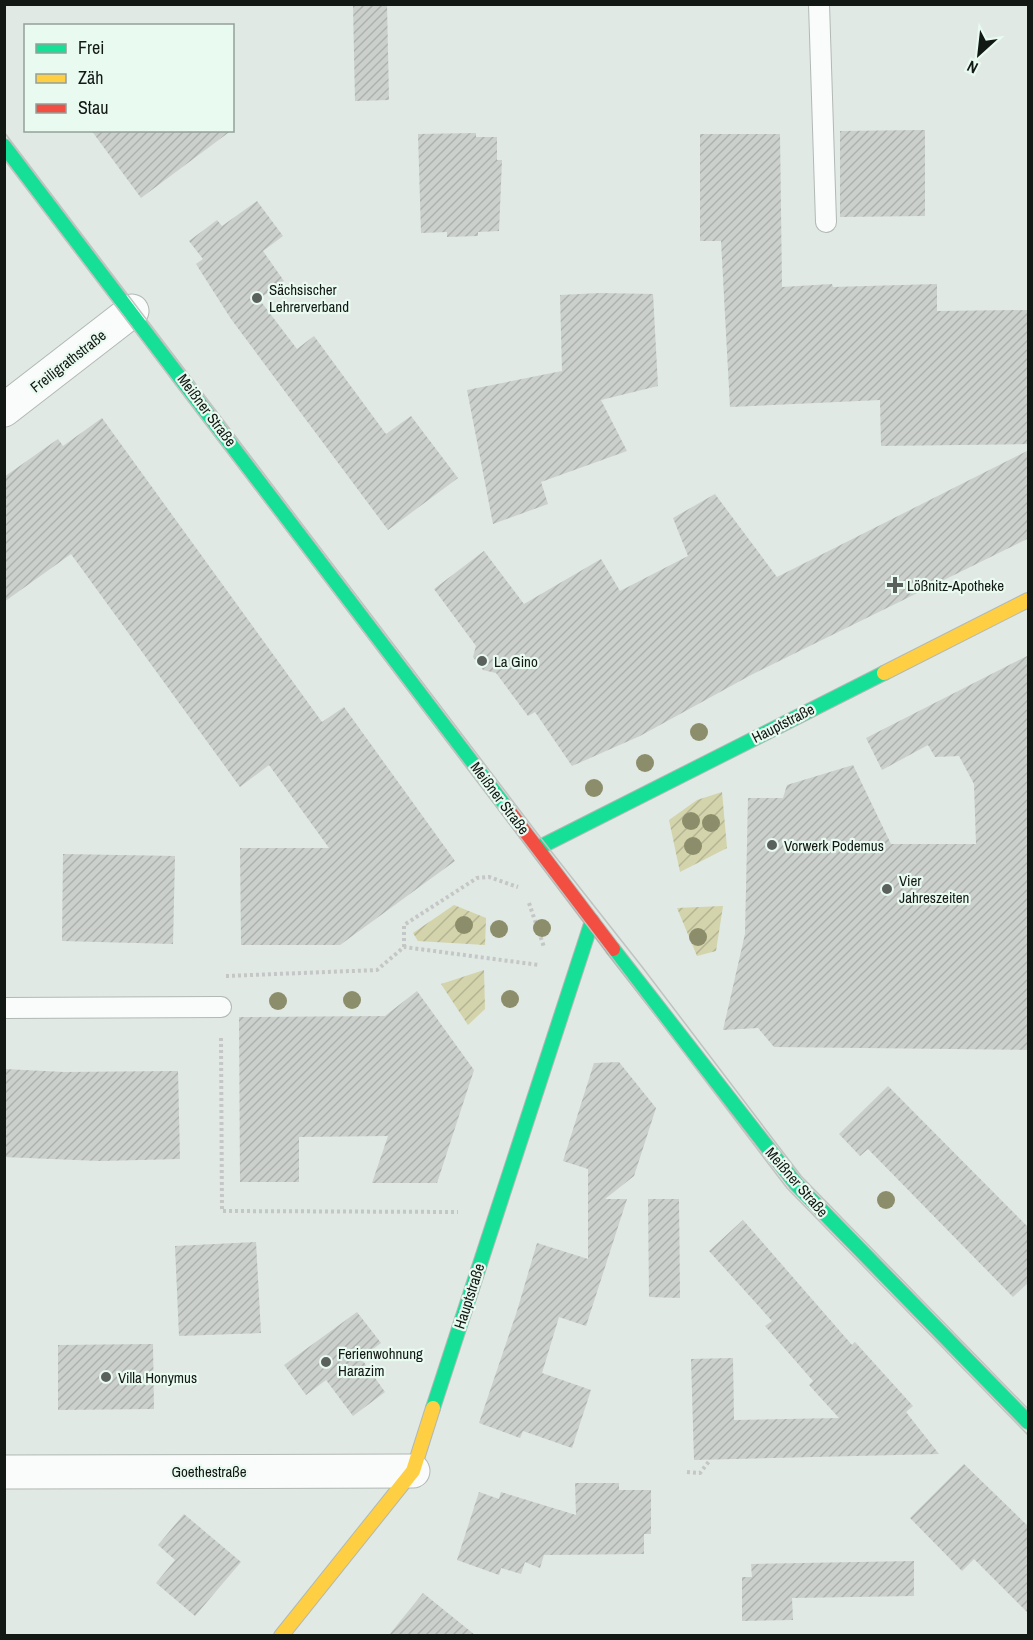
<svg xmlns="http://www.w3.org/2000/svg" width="1033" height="1640" font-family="'Archivo Narrow',sans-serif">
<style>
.garden{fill:url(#garden-furrows)}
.building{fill:url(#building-hatch)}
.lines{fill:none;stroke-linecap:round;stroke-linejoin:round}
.lane-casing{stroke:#b2b9b5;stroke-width:22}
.street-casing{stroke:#b2b9b5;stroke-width:35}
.fast-casing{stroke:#b2b9b5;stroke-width:16}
.slow-casing{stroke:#b2b9b5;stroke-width:16}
.jam-casing{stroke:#b2b9b5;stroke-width:16}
.path{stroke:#c5c7c6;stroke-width:4;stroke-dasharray:3 3;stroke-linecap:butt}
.lane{stroke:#fafcfb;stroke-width:20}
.street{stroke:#fafcfb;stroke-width:33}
.fast{stroke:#16e098;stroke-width:14}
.slow{stroke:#ffcf43;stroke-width:14}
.jam{stroke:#f24e42;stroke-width:14}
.tram{stroke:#c0c3c1;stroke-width:1.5}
.tree{fill:#8c8e6b}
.poi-dot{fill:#5a615d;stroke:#e9faf1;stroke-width:2}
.labels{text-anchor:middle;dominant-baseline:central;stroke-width:4.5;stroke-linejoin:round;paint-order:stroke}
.poi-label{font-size:15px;fill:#121814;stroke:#e9faf1;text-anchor:start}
.street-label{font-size:15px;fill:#121814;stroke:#e9faf1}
</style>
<defs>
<pattern id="garden-furrows" width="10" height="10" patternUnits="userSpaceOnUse" patternTransform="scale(1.5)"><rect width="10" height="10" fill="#d3d4ab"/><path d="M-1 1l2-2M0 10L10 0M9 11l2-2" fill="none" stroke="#b4b592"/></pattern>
<pattern id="building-hatch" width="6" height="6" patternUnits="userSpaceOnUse" patternTransform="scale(1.5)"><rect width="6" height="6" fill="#cbd0cc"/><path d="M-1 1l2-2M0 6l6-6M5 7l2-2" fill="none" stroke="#adb2ae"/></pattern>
</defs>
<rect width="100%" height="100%" fill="#e0e9e4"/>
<!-- garden -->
<g class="garden">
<polygon points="722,792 727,848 680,872 669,820 697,800"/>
<polygon points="454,905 486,918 485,945 418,941 413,933"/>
<polygon points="723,906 716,951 697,956 677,908"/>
<polygon points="484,970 485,1009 468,1025 441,984"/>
</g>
<!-- building -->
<g class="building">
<polygon points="387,4 389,100 355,101 353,5"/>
<polygon points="91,130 232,130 141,198"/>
<polygon points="925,130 925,216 840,217 840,131"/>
<polygon points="476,133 476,137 497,137 497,160 502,160 499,231 478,232 478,236 447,237 447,232 421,233 418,134"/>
<polygon points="700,134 780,134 782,287 832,284 833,287 937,284 937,311 1029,310 1029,444 881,446 880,400 730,407 721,241 700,241"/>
<polygon points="257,201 283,236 263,251 284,281 259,299 297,349 314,336 386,434 411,416 458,478 388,530 231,319 196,264 203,259 189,241 217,220 222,226"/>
<polygon points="600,293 653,294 658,386 601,400 627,451 541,482 548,504 493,524 467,390 562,371 560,295"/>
<polygon points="102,418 322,722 344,707 455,861 340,945 241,945 240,848 329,848 269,765 240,787 71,554 4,602 4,477 58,439 63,446"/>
<polygon points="1029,450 1029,538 751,675 640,736 572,766 535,712 528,716 496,673 483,670 473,657 476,646 434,589 484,551 524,604 601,559 620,591 688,556 673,518 715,494 777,577"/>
<polygon points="1029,655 1029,1050 774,1047 758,1028 723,1030 745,934 748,798 783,798 787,785 853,765 891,844 976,844 974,784 959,756 935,757 928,745 882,770 866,738"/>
<polygon points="63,854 175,856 173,944 62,941"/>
<polygon points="417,991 474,1070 437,1183 372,1183 388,1136 299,1137 299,1182 240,1182 239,1017 385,1016"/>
<polygon points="619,1062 656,1108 634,1176 605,1199 627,1199 586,1326 559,1317 542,1373 591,1390 572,1448 523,1431 520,1438 479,1423 517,1311 537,1243 588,1259 588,1169 563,1161 594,1063"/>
<polygon points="4,1069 64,1072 178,1071 180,1159 100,1161 4,1157"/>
<polygon points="888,1086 1029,1228 1029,1282 1013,1297 868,1149 860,1156 839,1134"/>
<polygon points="648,1199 679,1199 680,1298 649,1297"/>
<polygon points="743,1220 852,1345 855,1342 913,1406 906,1412 939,1454 694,1460 691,1359 733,1358 734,1420 839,1418 809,1385 813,1381 765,1326 772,1321 709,1251"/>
<polygon points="256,1242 261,1333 179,1336 175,1246"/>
<polygon points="357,1312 381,1343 361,1358 385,1392 353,1416 326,1380 306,1395 284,1365"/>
<polygon points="153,1344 154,1409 58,1410 58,1345"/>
<polygon points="964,1464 1029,1527 1029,1614 974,1559 962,1571 910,1518"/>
<polygon points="575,1483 619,1483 619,1490 651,1490 651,1534 644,1534 644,1554 544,1555 540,1568 525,1562 521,1574 501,1568 499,1575 457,1560 479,1492 499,1499 501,1492 576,1515"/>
<polygon points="184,1514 241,1562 195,1616 156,1583 175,1560 158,1545"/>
<polygon points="914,1561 914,1596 792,1598 793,1620 742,1621 742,1577 752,1577 751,1564"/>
<polygon points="423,1593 475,1635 389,1635"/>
</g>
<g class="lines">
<defs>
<g id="lane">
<polyline points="819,4 826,222"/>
<polyline points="4,1008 221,1007"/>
</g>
<g id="street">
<polyline points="4,410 132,311"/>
<polyline points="4,1472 413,1471"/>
</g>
<g id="fast">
<polyline points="4,146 508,810"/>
<polyline points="538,848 884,673"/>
<polyline points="613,949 796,1184 1028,1422"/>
<polyline points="433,1408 592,921"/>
</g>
<g id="slow">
<polyline points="884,673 1028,600"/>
<polyline points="281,1636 413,1471 433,1408"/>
</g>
<polyline id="jam" points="508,810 613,949"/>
</defs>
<!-- lane casing -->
<use href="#lane" class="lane-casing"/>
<!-- street casing -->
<use href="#street" class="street-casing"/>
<!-- fast casing -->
<use href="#fast" class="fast-casing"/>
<!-- slow casing -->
<use href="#slow" class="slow-casing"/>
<!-- jam casing -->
<use href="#jam" class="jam-casing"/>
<!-- path -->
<g class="path">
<polyline points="529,903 544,947"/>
<polyline points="404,947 404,925 477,878 489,877 518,887"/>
<polyline points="226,976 377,970 404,947 539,965"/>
<polyline points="221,1038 222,1211 458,1212"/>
<polyline points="687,1472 700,1473 710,1460"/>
</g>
<!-- lane -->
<use href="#lane" class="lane"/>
<!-- street -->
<use href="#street" class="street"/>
<!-- fast -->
<use href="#fast" class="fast"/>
<!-- slow -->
<use href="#slow" class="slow"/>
<!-- jam -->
<use href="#jam" class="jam"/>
<!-- tram -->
<g class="tram">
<polyline points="4,132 543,841 643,968 801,1176 1028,1409"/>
<polyline points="4,159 787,1188 1028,1435"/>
</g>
</g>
<!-- trees -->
<g class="tree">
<circle cx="699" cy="732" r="9"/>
<circle cx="645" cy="763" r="9"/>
<circle cx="594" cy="788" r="9"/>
<circle cx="691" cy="821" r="9"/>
<circle cx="711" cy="823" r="9"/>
<circle cx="693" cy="846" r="9"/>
<circle cx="464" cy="925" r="9"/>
<circle cx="542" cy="928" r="9"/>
<circle cx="499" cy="929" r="9"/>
<circle cx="698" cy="937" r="9"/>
<circle cx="510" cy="999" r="9"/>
<circle cx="352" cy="1000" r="9"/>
<circle cx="278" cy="1001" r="9"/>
<circle cx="886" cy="1200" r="9"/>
</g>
<!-- markers -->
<g class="poi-dot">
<circle cx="257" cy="298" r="6"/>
<path d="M892 576h6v6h6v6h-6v6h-6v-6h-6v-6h6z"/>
<circle cx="482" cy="661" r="6"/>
<circle cx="772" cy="845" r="6"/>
<circle cx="887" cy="889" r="6"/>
<circle cx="326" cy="1362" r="6"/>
<circle cx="106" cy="1377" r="6"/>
</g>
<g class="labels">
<!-- poi labels -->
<g class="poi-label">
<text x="269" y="289">Sächsischer<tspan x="269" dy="17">Lehrerverband</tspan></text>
<text x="907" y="585">Lößnitz-Apotheke</text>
<text x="494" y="661">La Gino</text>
<text x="784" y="845">Vorwerk Podemus</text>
<text x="899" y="880">Vier<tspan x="899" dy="17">Jahreszeiten</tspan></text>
<text x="338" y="1353">Ferienwohnung<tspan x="338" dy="17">Harazim</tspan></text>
<text x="118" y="1377">Villa Honymus</text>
</g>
<!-- street labels -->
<g class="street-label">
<text transform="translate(68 361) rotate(-38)">Freiligrathstraße</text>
<text transform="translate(207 410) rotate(53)">Meißner Straße</text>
<text transform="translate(783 723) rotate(-27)">Hauptstraße</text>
<text transform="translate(500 798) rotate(53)">Meißner Straße</text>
<text transform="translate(797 1182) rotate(49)">Meißner Straße</text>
<text transform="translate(469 1296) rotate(-72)">Hauptstraße</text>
<text x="209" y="1471">Goethestraße</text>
</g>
</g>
<!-- border -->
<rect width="1033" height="1640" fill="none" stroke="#121814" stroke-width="12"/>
<!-- legend -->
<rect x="24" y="24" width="210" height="108" fill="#e9faf1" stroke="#93a099" stroke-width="1.5"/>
<rect x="36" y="44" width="30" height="9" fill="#16e098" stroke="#93a099" stroke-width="1.5"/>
<text x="78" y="54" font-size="18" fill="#121814">Frei</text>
<rect x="36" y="74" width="30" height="9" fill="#ffcf43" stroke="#93a099" stroke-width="1.5"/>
<text x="78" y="84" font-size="18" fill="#121814">Zäh</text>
<rect x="36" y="104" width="30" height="9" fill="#f24e42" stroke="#93a099" stroke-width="1.5"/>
<text x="78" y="114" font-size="18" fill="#121814">Stau</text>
<!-- north arrow -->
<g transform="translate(979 54) rotate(207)" stroke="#e9faf1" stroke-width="4.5" paint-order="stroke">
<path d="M0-4.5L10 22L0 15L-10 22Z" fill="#121814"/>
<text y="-9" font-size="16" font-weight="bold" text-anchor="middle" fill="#121814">N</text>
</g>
</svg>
